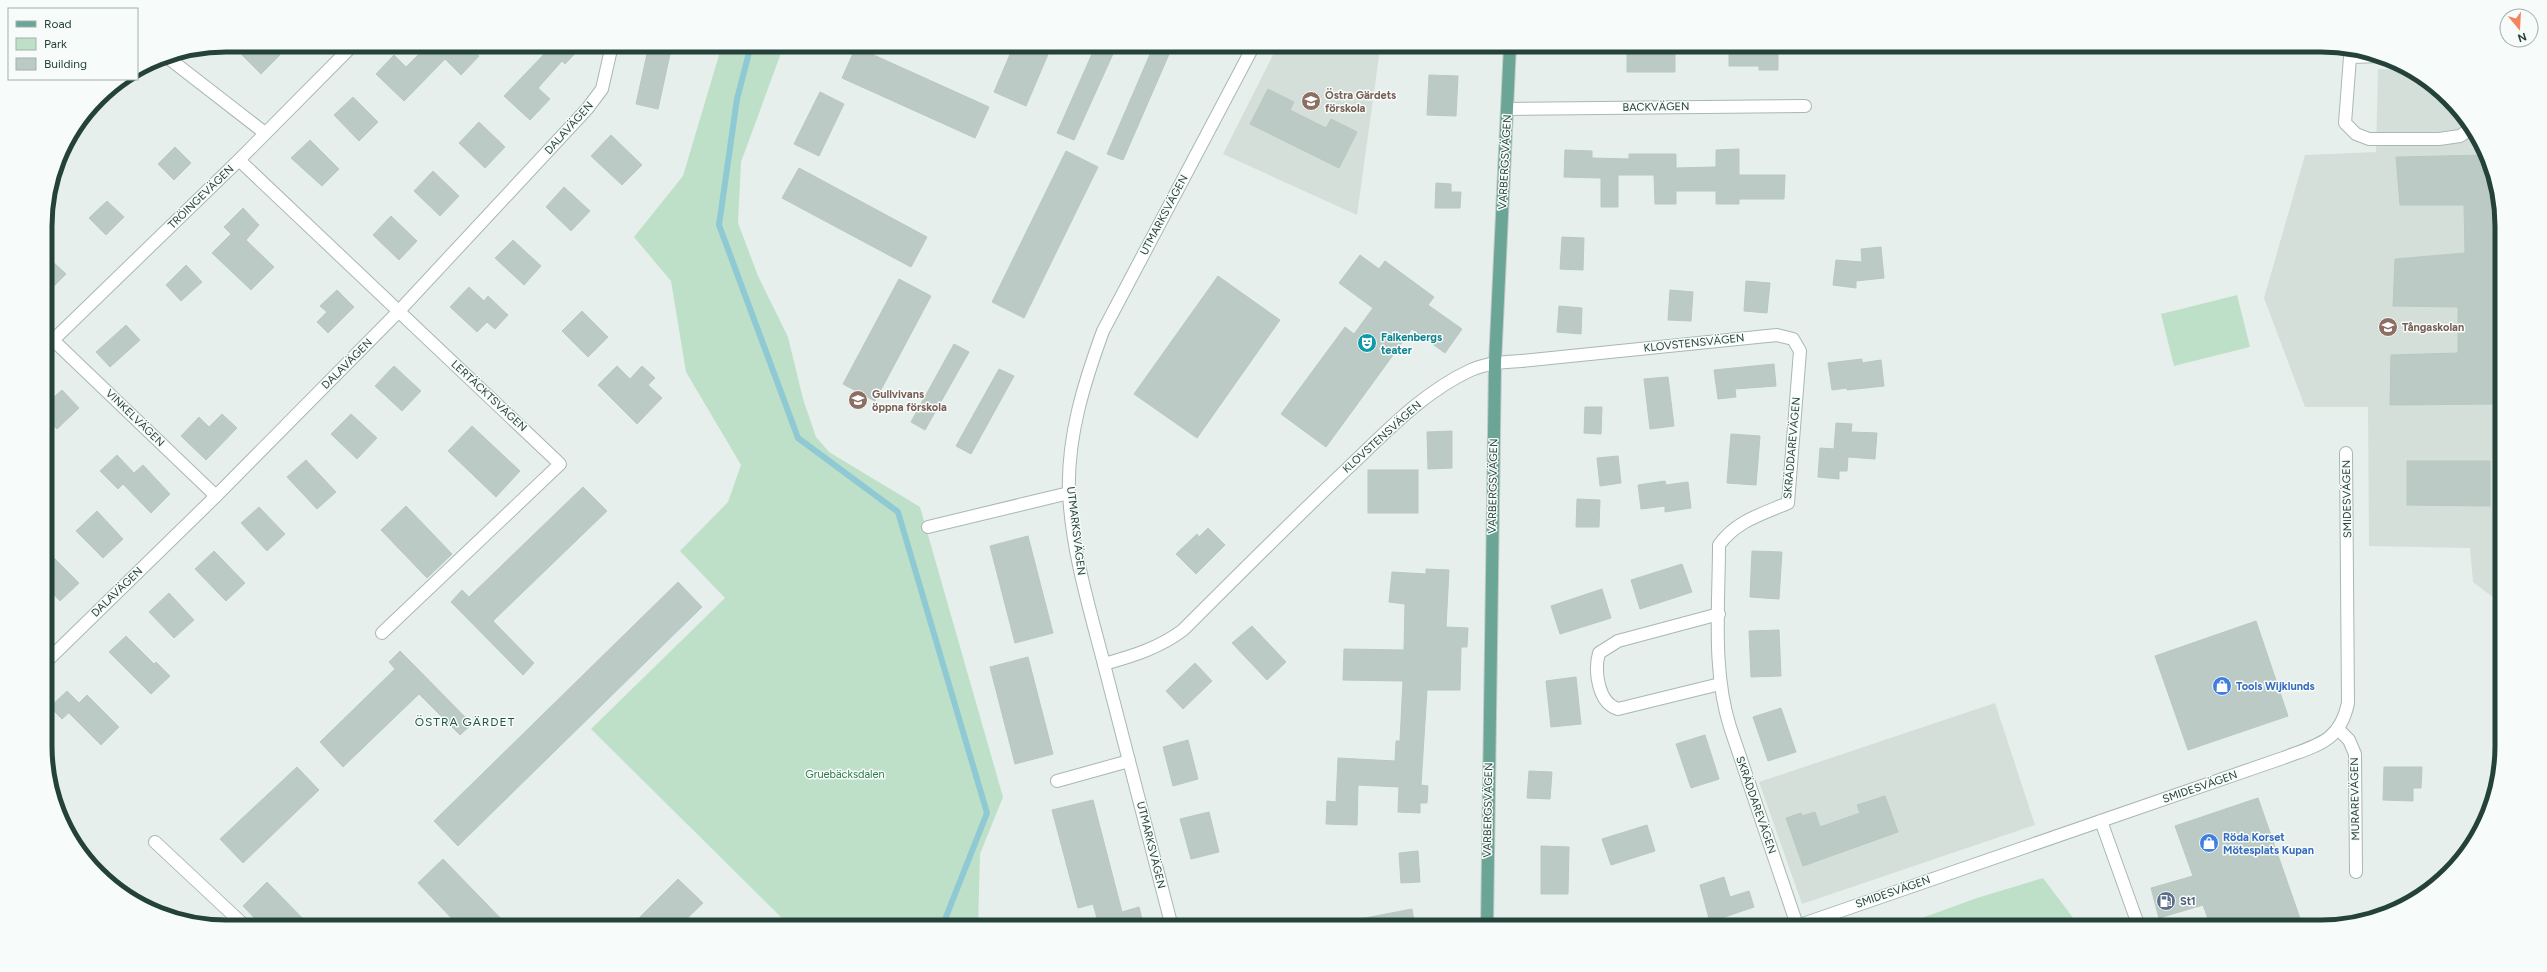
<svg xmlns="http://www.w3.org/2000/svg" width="2547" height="972" font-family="Figtree,sans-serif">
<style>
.built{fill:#d4dfda}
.green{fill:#bfe0c8}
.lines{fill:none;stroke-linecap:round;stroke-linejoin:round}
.stream{stroke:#8ec9d4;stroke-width:6}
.building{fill:#bbcac4;stroke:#b8c9c2}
.minor-casing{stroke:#a8b8b2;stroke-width:14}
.major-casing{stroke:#c2cac8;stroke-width:14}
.minor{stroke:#fff;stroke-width:12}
.major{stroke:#6aa596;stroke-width:12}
.labels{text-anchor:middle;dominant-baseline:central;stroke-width:3;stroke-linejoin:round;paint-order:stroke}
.education-label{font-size:11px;font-weight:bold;fill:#785e54;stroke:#f7fbf9;text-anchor:start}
.street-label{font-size:11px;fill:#24423a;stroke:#f7fbf9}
.culture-label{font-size:11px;font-weight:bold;fill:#0d838f;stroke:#f7fbf9;text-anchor:start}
.shop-label{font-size:11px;font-weight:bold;fill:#366cbe;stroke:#f7fbf9;text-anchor:start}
.park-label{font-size:11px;fill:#2d7a4b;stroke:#f7fbf9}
.service-label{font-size:11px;font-weight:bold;fill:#4e5e75;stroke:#f7fbf9;text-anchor:start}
.neighbourhood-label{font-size:12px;letter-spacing:1px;fill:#1f5548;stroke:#f7fbf9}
.rim{fill:none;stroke:#24423a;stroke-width:5}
</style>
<rect width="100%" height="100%" fill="#e6efeb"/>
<!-- built -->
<g class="built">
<polygon points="1278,45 1368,45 1380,49 1357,215 1223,154"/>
<polygon points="2378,69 2410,70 2422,75 2457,107 2483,146 2500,202 2502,604 2473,582 2470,548 2369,546 2368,407 2305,407 2264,298 2305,155 2376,152"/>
<polygon points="1995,703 2035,825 1802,904 1759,782"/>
</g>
<!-- green -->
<g class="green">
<polygon points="722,45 784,45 741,162 738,223 758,276 788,337 803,399 816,437 829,452 920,507 1003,797 980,854 978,927 791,927 591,729 725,598 680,551 728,502 741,465 686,372 671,281 634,237 683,176"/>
<polygon points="2237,295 2250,347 2174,366 2161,314"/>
<polygon points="2043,878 2080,927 1897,927 1977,898"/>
</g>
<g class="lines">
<!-- stream -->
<polyline class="stream" points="751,45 737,99 719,225 798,438 898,512 987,813 942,927"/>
</g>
<!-- building -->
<g class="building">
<polygon points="252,45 270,45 280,55 261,74 242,55"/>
<polygon points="428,45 468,45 479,56 461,75 445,59 404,101 376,74 394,55 406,67"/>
<polygon points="545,45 583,45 565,64 562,61 538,88 550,99 530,120 504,96 549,49"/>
<polygon points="649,45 672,45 658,109 636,104"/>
<polygon points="1014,45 1052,45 1026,106 994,92"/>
<polygon points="1096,45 1117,45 1074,140 1057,133"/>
<polygon points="1154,45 1173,45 1123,160 1107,154"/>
<polygon points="1729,45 1778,45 1778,70 1759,70 1759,66 1729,66"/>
<polygon points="1627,46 1675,47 1675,72 1627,72"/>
<polygon points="856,47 989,107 975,138 842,78"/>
<polygon points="1429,75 1458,76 1456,116 1427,115"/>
<polygon points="1268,89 1294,102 1290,110 1326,128 1331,119 1357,132 1339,168 1250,124"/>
<polygon points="820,92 844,104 819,156 794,144"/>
<polygon points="353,97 378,122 359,141 334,115"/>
<polygon points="479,122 505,147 485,168 459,143"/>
<polygon points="611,135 642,165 622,185 591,156"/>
<polygon points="310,140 339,169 322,186 291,158"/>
<polygon points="175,147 191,163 174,180 158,164"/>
<polygon points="1739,149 1739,175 1785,175 1784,199 1739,199 1739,204 1716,204 1716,191 1676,191 1676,204 1655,204 1654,175 1618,175 1618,207 1601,207 1601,178 1564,177 1565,150 1592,151 1592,158 1629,159 1629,154 1676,154 1676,168 1716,167 1716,150"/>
<polygon points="1066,151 1098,167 1024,318 992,302"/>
<polygon points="2486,155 2500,202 2500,205 2497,205 2497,404 2390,405 2391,355 2458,353 2458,307 2393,306 2395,259 2465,253 2464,205 2400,205 2396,157"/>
<polygon points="799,168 927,237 911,267 782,198"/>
<polygon points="433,171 459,196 440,216 414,191"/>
<polygon points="1436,183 1451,184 1451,192 1461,192 1460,208 1435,208"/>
<polygon points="564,187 590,211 571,231 546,207"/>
<polygon points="107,201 124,217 106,235 89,218"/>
<polygon points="243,208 259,225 246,240 274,267 251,290 212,253 231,234 224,227"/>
<polygon points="391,216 417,241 399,260 373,235"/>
<polygon points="1562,237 1584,238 1583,270 1560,269"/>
<polygon points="513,240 541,266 524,285 495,258"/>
<polygon points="1881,247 1884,278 1856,281 1856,288 1833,285 1836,260 1862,262 1861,249"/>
<polygon points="1360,255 1379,269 1385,261 1434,297 1428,305 1462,329 1445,353 1412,329 1326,447 1281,414 1345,327 1354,334 1373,308 1339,283"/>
<polygon points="53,262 66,274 46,294 46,270"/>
<polygon points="186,265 202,282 181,301 166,285"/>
<polygon points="1218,276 1280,320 1197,438 1134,394"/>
<polygon points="899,279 931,296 875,401 843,384"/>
<polygon points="1746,281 1770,283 1767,313 1744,311"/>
<polygon points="469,287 484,301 488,296 508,315 495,329 487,322 477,332 450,307"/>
<polygon points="337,290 354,307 328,333 317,322 327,312 320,306"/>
<polygon points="1670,290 1693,292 1691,321 1668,320"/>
<polygon points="1559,306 1582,308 1581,334 1557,332"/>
<polygon points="582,311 608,337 588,357 562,331"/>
<polygon points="126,325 140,340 110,367 96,352"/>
<polygon points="954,344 969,352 925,430 911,422"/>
<polygon points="1862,359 1862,363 1881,360 1884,386 1847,390 1847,388 1832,390 1828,363"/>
<polygon points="1774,364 1776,386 1735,389 1736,397 1718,399 1714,370"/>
<polygon points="394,366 421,391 402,411 375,386"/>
<polygon points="617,366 630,379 642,366 655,378 648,385 662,398 637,424 598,385"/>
<polygon points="999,369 1014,376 971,454 956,446"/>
<polygon points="1668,377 1674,426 1650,429 1644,379"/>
<polygon points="62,390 79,408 57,429 46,418 46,404"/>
<polygon points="1585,407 1602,407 1601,434 1584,433"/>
<polygon points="222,414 237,428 206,460 181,436 199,417 209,427"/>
<polygon points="351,414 377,438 357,459 331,434"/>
<polygon points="1836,423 1852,424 1851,432 1877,433 1875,459 1848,457 1847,471 1839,471 1839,479 1818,477 1820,448 1834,449"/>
<polygon points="472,426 520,471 496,497 448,451"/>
<polygon points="1452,431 1452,468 1428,469 1427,432"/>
<polygon points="1731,434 1760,436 1756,485 1727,483"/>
<polygon points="117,455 134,473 143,465 170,494 151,513 123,484 118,489 100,471"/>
<polygon points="1618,456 1621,483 1600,486 1597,458"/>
<polygon points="306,460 336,492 317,509 287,477"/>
<polygon points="2407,461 2490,461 2490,506 2407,505"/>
<rect x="1368" y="470" width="50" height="43"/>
<polygon points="1665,481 1666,485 1688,482 1691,508 1665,512 1665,506 1641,509 1638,485"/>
<polygon points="583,487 607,511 493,621 534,663 523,675 451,602 462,590 469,597"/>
<polygon points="1577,499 1600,500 1599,527 1576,527"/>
<polygon points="406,506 452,554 427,578 381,530"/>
<polygon points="259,507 285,534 267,551 241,523"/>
<polygon points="97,511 123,539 103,558 76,531"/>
<polygon points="1208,528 1225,545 1196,574 1176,554 1197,534 1199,537"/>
<polygon points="1028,536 1053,633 1015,643 990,546"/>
<polygon points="47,551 79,583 60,601 47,587"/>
<polygon points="214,551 245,583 226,601 195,569"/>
<polygon points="1752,551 1782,552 1779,599 1750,597"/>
<polygon points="1682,564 1692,592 1640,609 1631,580"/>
<polygon points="1426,569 1449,570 1446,627 1468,628 1467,647 1461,647 1460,690 1427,690 1421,785 1428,786 1427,803 1420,803 1420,813 1398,812 1399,787 1358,785 1357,825 1326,824 1327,801 1336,802 1338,758 1395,761 1396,741 1400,741 1403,681 1343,680 1344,649 1404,650 1405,604 1389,602 1392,572 1426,574"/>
<polygon points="678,582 702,607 458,846 434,821"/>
<polygon points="1602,589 1611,618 1560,634 1551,606"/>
<polygon points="169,593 194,620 174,638 149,612"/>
<polygon points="2256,621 2288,716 2188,750 2155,656"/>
<polygon points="1252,626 1286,662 1267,680 1232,643"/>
<polygon points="1779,630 1781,676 1751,677 1749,631"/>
<polygon points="126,636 154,664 156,662 170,676 151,694 109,652"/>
<polygon points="400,651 472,724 460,735 419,694 343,767 320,742 395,669 389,662"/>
<polygon points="1028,657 1053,754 1015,764 990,667"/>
<polygon points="1195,663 1212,681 1183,709 1166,691"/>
<polygon points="1576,677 1581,724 1551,727 1546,681"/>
<polygon points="67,691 79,703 87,695 119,727 101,745 69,713 73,709 62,719 50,707"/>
<polygon points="1781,708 1796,752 1768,761 1753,717"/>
<polygon points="1705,735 1719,779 1691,788 1676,744"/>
<polygon points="1188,740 1198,779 1173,786 1163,747"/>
<polygon points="297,767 319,790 243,863 220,839"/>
<polygon points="2384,767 2422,767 2421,788 2413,788 2413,801 2383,800"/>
<polygon points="1529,771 1552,772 1550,799 1527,798"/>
<polygon points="1885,796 1898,832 1803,866 1786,818 1801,813 1802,816 1815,812 1820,827 1860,813 1857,805"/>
<polygon points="2258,798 2303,927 2211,927 2203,905 2159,918 2151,888 2193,876 2175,826"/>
<polygon points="1093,800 1122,912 1139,907 1144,927 1085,927 1084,921 1097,918 1093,904 1078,908 1052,810"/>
<polygon points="1209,812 1219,852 1191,859 1180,819"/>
<polygon points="1647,825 1655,851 1611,865 1602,839"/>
<polygon points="1541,846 1569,847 1568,894 1541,894"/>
<polygon points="1418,851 1420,882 1401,883 1399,853"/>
<polygon points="443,859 509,927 460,927 418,883"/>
<polygon points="1724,877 1730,897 1749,891 1754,907 1710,922 1700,885"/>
<polygon points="678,879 703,903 678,927 630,927"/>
<polygon points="267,882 311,927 263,927 243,906"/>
<polygon points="1412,909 1415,927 1360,927 1360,919"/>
</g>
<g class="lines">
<defs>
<g id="minor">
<polyline points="2350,50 2350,57 2383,56"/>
<polyline points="167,57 265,133"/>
<polyline points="2350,57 2345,123 2356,134 2369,139 2439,139 2460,136 2472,128"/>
<polyline points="1507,109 1805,106"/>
<polyline points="239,160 560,464 382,633"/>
<polyline points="53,340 216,496"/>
<polyline points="46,347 239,160 353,45"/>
<polyline points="928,527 1069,493"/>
<path d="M1719,614L1618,641L1599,653C1594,671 1598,703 1618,709L1720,684"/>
<polyline points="48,660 216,496 399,311 587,109 602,89 612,45"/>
<path d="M1104,664C1133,656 1159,648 1183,630C1238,575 1292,521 1348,468C1386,432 1423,392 1471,370C1487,363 1505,362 1522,361L1777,335L1793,339L1800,351L1788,503C1762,514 1736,521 1719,545C1719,605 1712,670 1730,727L1797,925"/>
<polyline points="2339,730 2349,740 2355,754 2356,872"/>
<polyline points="1057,781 1129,761"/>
<polyline points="2101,821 2139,927"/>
<polyline points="155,842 246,927"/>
<path d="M1172,927C1150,843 1129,760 1107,676C1092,616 1072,555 1069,493C1067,437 1084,383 1103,331L1254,45"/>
<path d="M1794,927L2283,758C2317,745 2340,742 2348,703L2346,453"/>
</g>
<polyline id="major" points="1487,927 1495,363 1510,45"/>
</defs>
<!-- minor casing -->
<use href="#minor" class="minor-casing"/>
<!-- major casing -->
<use href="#major" class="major-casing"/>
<!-- minor -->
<use href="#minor" class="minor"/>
<!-- major -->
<use href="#major" class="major"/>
</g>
<!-- icons -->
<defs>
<symbol id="school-disc" viewBox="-11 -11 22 22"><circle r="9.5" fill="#8d6e63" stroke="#f7fbf9"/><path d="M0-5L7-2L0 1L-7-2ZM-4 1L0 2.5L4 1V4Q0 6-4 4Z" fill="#fff"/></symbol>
<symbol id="theatre-disc" viewBox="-11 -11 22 22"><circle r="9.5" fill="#0f9aa8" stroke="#f7fbf9"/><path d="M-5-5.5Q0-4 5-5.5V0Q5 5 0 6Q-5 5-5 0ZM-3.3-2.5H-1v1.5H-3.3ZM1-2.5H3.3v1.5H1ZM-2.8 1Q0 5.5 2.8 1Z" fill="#fff"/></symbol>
<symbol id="shop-disc" viewBox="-11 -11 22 22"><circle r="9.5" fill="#3f7fe0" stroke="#f7fbf9"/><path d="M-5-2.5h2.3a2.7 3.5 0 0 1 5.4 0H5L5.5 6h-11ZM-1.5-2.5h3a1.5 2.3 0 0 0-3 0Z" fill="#fff"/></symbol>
<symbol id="fuel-disc" viewBox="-11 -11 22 22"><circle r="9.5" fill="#5c6f8a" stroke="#f7fbf9"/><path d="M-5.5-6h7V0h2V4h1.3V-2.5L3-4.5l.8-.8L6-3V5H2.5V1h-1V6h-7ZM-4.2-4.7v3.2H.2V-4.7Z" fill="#fff"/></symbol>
</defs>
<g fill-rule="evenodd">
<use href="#school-disc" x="1300" y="90" width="22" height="22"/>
<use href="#school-disc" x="2377" y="316" width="22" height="22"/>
<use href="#theatre-disc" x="1356" y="332" width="22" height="22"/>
<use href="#school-disc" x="847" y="389" width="22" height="22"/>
<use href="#shop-disc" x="2211" y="675" width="22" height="22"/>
<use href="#shop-disc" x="2198" y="832" width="22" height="22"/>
<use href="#fuel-disc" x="2155" y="890" width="22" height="22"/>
</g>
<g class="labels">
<!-- education labels -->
<g class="education-label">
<text x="1325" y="95">Östra Gärdets<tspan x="1325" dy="13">förskola</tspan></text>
<text x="2402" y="327">Tångaskolan</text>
<text x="872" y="394">Gullvivans<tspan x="872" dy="13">öppna förskola</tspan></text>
</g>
<!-- street labels -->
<g class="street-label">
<text transform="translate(1656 107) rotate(-1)">BACKVÄGEN</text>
<text transform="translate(569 128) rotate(-48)">DALAVÄGEN</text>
<text transform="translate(1505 162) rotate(-87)">VARBERGSVÄGEN</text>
<text transform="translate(201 197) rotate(-44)">TRÖINGEVÄGEN</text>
<text transform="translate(1164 215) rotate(-62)">UTMARKSVÄGEN</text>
<text transform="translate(1694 343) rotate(-6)">KLOVSTENSVÄGEN</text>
<text transform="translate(347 364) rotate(-45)">DALAVÄGEN</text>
<text transform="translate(489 396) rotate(43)">LERTÄCKTSVÄGEN</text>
<text transform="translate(135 418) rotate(44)">VINKELVÄGEN</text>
<text transform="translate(1382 437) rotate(-42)">KLOVSTENSVÄGEN</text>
<text transform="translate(1792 448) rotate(-85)">SKRÄDDAREVÄGEN</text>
<text transform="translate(1493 486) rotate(-89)">VARBERGSVÄGEN</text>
<text transform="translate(2347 499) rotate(-91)">SMIDESVÄGEN</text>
<text transform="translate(1076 531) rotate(83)">UTMARKSVÄGEN</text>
<text transform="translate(117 592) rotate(-44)">DALAVÄGEN</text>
<text transform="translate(2200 787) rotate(-19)">SMIDESVÄGEN</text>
<text transform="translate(2355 799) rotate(-91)">MURAREVÄGEN</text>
<text transform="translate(1756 805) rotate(71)">SKRÄDDAREVÄGEN</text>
<text transform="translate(1488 810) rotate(-89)">VARBERGSVÄGEN</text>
<text transform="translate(1151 845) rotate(76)">UTMARKSVÄGEN</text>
<text transform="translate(1893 892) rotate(-19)">SMIDESVÄGEN</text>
</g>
<!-- culture labels -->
<g class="culture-label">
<text x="1381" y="337">Falkenbergs<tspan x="1381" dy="13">teater</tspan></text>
</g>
<!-- shop labels -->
<g class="shop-label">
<text x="2236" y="686">Tools Wijklunds</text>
<text x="2223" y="837">Röda Korset<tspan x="2223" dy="13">Mötesplats Kupan</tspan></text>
</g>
<!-- park labels -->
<g class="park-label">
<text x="845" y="774">Gruebäcksdalen</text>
</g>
<!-- service labels -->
<g class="service-label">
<text x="2180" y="901">St1</text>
</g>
<!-- neighbourhood labels -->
<g class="neighbourhood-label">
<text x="465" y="722">ÖSTRA GÄRDET</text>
</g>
</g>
<!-- crop -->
<path d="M0 0H2547V972H0ZM226 52H2321A174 174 0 0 1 2495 226V746A174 174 0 0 1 2321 920H226A174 174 0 0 1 52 746V226A174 174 0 0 1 226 52Z" fill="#f7fbf9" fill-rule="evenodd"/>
<path class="rim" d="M226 52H2321A174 174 0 0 1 2495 226V746A174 174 0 0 1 2321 920H226A174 174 0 0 1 52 746V226A174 174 0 0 1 226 52Z"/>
<!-- legend -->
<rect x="8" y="8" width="130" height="72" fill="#f7fbf9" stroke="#a3b1ad"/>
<rect x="16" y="21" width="20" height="6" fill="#6aa596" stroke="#a3b1ad"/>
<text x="44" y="28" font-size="12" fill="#24423a">Road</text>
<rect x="16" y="38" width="20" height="12" fill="#bfe0c8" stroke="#a3b1ad"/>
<text x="44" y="48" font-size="12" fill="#24423a">Park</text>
<rect x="16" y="58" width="20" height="12" fill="#bbcac4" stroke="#a3b1ad"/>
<text x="44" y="68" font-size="12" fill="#24423a">Building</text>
<!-- north arrow -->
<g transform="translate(2519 28) rotate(162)"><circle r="19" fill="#f7fbf9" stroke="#a3b1ad"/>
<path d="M0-3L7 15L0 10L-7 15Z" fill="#f4845f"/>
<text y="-6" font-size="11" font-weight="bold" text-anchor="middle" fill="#24423a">N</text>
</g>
</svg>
